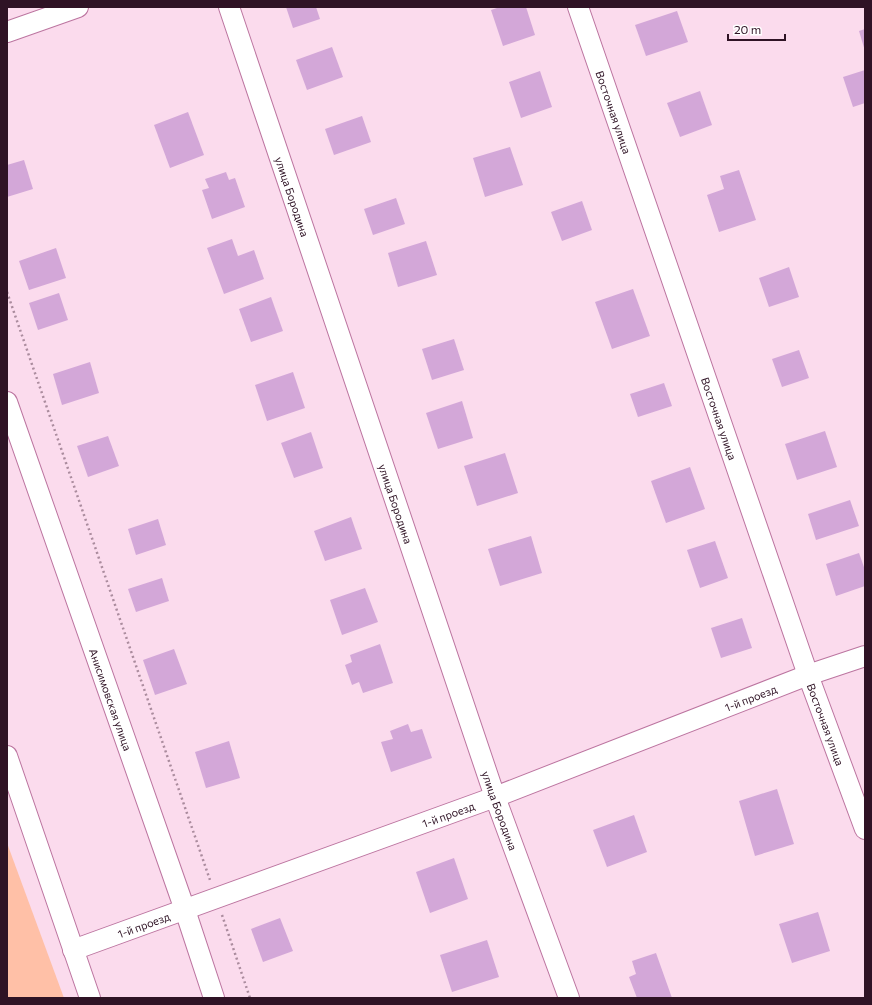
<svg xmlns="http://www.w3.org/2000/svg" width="872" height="1005" font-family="Commissioner,sans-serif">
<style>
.green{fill:#ffc0a7}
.building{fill:#d3a7d8}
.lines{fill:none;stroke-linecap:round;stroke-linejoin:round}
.minor-casing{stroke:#bc75a0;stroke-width:22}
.path{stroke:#ab8c9e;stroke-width:2.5;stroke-dasharray:2 3;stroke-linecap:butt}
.minor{stroke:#fff;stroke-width:20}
.labels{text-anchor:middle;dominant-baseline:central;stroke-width:3;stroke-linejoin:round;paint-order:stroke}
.street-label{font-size:11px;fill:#2f1325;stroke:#fff}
</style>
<rect width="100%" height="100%" fill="#fbdbed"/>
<!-- green -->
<polygon class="green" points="7,843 64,998 7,998"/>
<!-- building -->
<g class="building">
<polygon points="286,7 316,7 320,19 293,28"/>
<polygon points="500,7 526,7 535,35 503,46 491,10"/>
<polygon points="677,11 688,42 646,56 635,25"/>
<polygon points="865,29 865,51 859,31"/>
<polygon points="332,47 343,77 307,90 296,60"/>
<polygon points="865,70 865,103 853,107 843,77"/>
<polygon points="540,71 552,107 521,118 509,82"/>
<polygon points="700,91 712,125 680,137 667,103"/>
<polygon points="188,112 204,155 170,168 154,125"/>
<polygon points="362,116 371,142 334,155 325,129"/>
<polygon points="510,147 523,185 485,197 473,158"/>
<polygon points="24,160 33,189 7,197 7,165"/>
<polygon points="739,170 756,220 719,232 707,195 724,189 720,176"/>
<polygon points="226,172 229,180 235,178 245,207 212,219 202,190 209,188 205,179"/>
<polygon points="396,198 405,224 373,235 364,209"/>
<polygon points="582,201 592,230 562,241 551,212"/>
<polygon points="232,239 238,256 254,250 264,279 224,294 207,248"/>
<polygon points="426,241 437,275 398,287 388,253"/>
<polygon points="56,248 66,278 29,290 19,261"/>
<polygon points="789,267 799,297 769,307 759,278"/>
<polygon points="633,289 650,336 612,349 595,302"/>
<polygon points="59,293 68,320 38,330 29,303"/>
<polygon points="271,297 283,331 251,342 239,309"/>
<polygon points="454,339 464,370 432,380 422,349"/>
<polygon points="799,350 809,378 782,387 772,359"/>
<polygon points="90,362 99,393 62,405 53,374"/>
<polygon points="293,372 305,408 267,421 255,385"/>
<polygon points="664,383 672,406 638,417 630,394"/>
<polygon points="462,401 473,438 438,449 426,413"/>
<polygon points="825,431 837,467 797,480 785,444"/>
<polygon points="311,432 323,468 294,478 281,443"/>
<polygon points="108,436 119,466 88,477 77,446"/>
<polygon points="505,453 518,493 477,506 464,466"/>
<polygon points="690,467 705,509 666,523 651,481"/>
<polygon points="850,500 859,526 816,540 808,514"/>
<polygon points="351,517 362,549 325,561 314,531"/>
<polygon points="158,519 166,545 136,555 128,529"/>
<polygon points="531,536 542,573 500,586 488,549"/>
<polygon points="715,541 728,578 700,588 687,550"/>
<polygon points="859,553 865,570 865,586 836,596 826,564"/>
<polygon points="162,578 169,601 136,612 128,589"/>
<polygon points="365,588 378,622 342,635 330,600"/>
<polygon points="742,618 752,648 721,658 711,628"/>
<polygon points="380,644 393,683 363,693 359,682 352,685 345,665 352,662 350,655"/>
<polygon points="174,649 187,684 155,695 143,660"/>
<polygon points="408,724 411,732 422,729 432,758 391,772 381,742 393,739 390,731"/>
<polygon points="229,741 240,778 206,788 195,752"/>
<polygon points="777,789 794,844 755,856 739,801"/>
<polygon points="634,815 647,852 607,867 593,830"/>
<polygon points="454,858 468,899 430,913 416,872"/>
<polygon points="818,912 830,951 792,963 779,924"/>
<polygon points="280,918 293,951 263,962 251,929"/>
<polygon points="487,940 499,977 452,992 440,955"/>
<polygon points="656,953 672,998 637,998 629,977 636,974 632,961"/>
</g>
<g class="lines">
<defs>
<g id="minor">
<path id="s1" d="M229,7L495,797L569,998"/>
<path id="s2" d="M578,7L808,675L865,829"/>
<polyline points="7,32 78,7"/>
<path id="s3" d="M7,402L185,910L214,998"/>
<polyline points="7,756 90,998"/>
<path id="s4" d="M73,950L495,797L808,675L865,656"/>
</g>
</defs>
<!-- minor casing -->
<use href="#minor" class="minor-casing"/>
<!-- path -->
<g class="path">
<polyline points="7,292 210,880"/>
<polyline points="222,915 250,998"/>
</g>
<!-- minor -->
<use href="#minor" class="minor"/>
</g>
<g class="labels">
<!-- street labels -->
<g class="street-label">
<text stroke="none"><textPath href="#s2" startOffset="111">Восточная улица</textPath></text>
<text stroke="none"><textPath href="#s1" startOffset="200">улица Бородина</textPath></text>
<text stroke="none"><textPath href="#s2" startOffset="435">Восточная улица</textPath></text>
<text stroke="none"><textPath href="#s1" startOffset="524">улица Бородина</textPath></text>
<text stroke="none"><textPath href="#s4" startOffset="723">1-й проезд</textPath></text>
<text stroke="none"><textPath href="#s3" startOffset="315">Анисимовская улица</textPath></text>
<text stroke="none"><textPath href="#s2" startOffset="759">Восточная улица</textPath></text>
<text stroke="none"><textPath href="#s1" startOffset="848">улица Бородина</textPath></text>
<text stroke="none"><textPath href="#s4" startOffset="399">1-й проезд</textPath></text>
<text stroke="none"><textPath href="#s4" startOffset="75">1-й проезд</textPath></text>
</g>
</g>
<!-- border -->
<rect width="872" height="1005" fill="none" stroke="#2f1325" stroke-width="16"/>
<!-- scale -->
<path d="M728 34v6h57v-6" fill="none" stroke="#2f1325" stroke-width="2"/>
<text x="734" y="34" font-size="12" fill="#2f1325" stroke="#ffffff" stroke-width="3" paint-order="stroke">20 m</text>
</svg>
